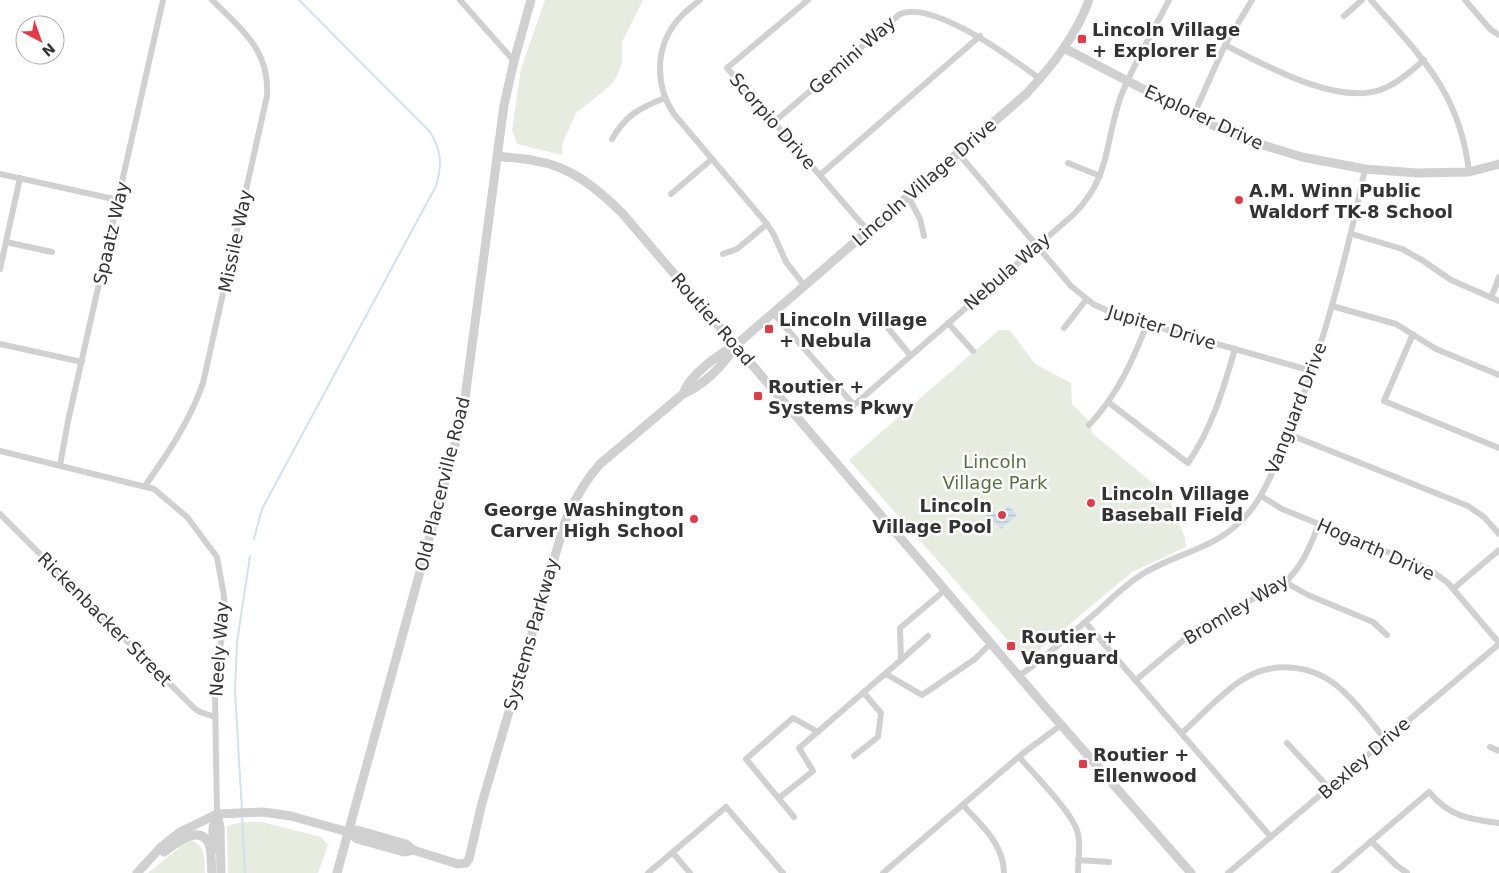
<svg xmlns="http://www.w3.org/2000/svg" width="1499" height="873" font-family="'DejaVu Sans',sans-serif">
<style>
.green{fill:#e6ecdf}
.water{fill:url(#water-rules)}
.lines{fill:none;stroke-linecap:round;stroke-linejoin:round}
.stream{stroke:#cfe2ee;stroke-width:2}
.minor{stroke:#d0d0d0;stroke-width:6}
.tertiary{stroke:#d0d0d0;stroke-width:9}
.poi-dot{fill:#e63946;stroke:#fff;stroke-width:2}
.labels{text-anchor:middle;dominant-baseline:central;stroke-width:5;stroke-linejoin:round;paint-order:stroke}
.poi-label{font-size:18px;font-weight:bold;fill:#333;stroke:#fff;text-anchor:start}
.street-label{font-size:18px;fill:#333;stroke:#fff}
.park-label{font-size:18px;fill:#56703f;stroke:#fff}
</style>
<defs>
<pattern id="water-rules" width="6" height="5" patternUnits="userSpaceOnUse" patternTransform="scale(1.25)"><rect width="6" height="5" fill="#cfe2ee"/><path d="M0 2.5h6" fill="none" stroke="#b2c2cd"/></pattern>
</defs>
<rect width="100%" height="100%" fill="#fff"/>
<!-- green -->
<g class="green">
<polygon points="545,0 643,0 622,42 622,63 617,76 611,85 576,113 562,144 562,155 517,144 512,130 521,69"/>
<polygon points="999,330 1010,330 1035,364 1071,383 1072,404 1090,422 1092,433 1167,495 1185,538 1186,547 1132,572 1026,661 849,460"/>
<polygon points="243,822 262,822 321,837 328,845 318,873 228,873 227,826"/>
<path d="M191,840C207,848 204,857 205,873H148L178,849L180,846Z"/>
</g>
<!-- water -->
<polygon class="water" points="1009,506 1017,515 1001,529 994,521 993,526 987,522 986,516 992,509 997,516"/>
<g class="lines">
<!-- stream -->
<g class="stream">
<path d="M254,539L262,509L436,186C442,166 442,150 430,132L299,0"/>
<polyline points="242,811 235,691 237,642 250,556"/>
<polyline points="242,815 245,873"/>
</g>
<!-- minor -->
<g class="minor">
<polyline points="460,0 514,61"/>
<path d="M700,0C691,7 683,13 676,22C655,49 655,86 674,114L767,224L774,235L786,262L804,285"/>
<polyline points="808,0 727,68 868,231"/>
<path d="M1371,0C1421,57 1460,92 1469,172"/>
<polyline points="1465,0 1490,29 1499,35"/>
<polyline points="1344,16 1362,0"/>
<path d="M1225,45C1265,65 1335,105 1380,90C1397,84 1410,72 1424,60"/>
<polyline points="1193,116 1225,45 1252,0"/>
<path d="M774,122L900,14C934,0 1013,59 1040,79"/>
<path d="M612,139C626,115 639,108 665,98"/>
<polyline points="958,153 1071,286 1093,304 1119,316 1312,371"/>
<polyline points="1068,163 1100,176"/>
<polyline points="0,174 118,200"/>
<polyline points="820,175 980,36"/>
<polyline points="671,194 712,159"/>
<polyline points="908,196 920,219 924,236"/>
<polyline points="1352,234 1402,249 1422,260 1451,280 1499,301"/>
<polyline points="6,242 52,252"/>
<polyline points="723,254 737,249 767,224"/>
<polyline points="0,269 20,178"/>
<polyline points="1491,298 1499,277"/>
<polyline points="1332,306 1396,324 1436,349 1499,375"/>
<path d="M773,313L854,405L1073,215C1112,176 1104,143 1121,96C1134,63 1153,32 1169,0"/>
<polyline points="948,323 973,351"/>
<polyline points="888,328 910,355"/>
<polyline points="1064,328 1086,300"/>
<polyline points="1413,334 1384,401 1499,448"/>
<polyline points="0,344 82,362"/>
<path d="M1108,402L1188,463C1212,428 1223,390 1235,349"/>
<path d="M1089,425C1117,396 1133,360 1147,324"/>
<polyline points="1288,434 1468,506 1484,517 1499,534"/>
<polyline points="0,451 154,489 187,517 217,557 224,596 224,625 218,660 215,694 217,814"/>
<polyline points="60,465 68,421 163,0"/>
<path d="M145,486C168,453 190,421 203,383L267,96C270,50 242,30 212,0"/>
<polyline points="1261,496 1282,509 1429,569 1448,583 1499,643"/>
<polyline points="0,514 194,708 200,712 215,717"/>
<polyline points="1285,582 1308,595 1373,622 1387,635"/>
<polyline points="1453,589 1499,550"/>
<polyline points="1085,622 1271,837"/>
<polyline points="901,660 928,636"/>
<polyline points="886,674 922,695 975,659 991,643"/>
<path d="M1019,676C1047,656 1072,633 1098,611C1111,599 1123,587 1138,577C1173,553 1211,552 1243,519C1264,498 1274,468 1286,440C1322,353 1346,261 1365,169"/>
<path d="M1136,680L1198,628L1285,582C1303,566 1310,546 1319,524"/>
<path d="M1182,733C1201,716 1220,694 1242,680C1271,661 1309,664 1336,685C1355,700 1370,721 1385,739"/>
<polyline points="1287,743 1329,788"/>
<polyline points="1490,747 1499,751"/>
<polyline points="854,756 878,737 881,713 864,693"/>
<path d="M1019,757C1034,774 1074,814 1078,834C1081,846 1078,860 1078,873"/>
<polyline points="779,798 813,771 799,748 901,660 900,628 945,590"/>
<path d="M963,805C981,825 1004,844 1004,873"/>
<polyline points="794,817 746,759 793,718 818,732"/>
<polyline points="1371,841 1396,865 1407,873"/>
<polyline points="673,853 690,873"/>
<polyline points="1078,860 1109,862"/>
<polyline points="648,873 726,807 783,873"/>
<polyline points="883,873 1022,754 1061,725"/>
<polyline points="1228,873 1499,644"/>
<path d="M1334,873L1429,792C1450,817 1469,819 1499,823"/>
</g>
<!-- tertiary -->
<g class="tertiary">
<polyline points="1064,48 1222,130 1250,141 1302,157 1365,169 1417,173 1469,172 1499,164"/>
<path d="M497,156C510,158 523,158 536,161C570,166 598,189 622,213L1041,702L1191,873"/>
<path d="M683,394C690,374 718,355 736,345L1026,94C1052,66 1076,36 1089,0"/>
<polyline points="217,814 220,827 221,873"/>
<path d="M348,832L357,830L406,844L413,850L458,864L466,863L469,859L482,803L565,522C574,500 585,481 600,464L683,394C704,385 724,365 736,345"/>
<polyline points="213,850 213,828 217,814"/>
<path d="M164,852C175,844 200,823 209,844C212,853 211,864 212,873"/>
<polyline points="137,873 161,847 180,832 217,814 263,812 291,816 348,832 357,839 404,852 413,850"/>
<polyline points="337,873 459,430 465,398 504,105 514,61 531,0"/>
</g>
</g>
<!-- markers -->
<g class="poi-dot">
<rect x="1077" y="34" width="10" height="10" rx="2.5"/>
<circle cx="1239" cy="200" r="5"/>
<rect x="764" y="324" width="10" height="10" rx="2.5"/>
<rect x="753" y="391" width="10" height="10" rx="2.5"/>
<circle cx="1091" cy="503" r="5"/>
<circle cx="1002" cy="515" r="5"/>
<circle cx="694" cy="519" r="5"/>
<rect x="1006" y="641" width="10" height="10" rx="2.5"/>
<rect x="1078" y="759" width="10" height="10" rx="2.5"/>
</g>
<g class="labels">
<!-- poi labels -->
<g class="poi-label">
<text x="1092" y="29">Lincoln Village<tspan x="1092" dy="21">+ Explorer E</tspan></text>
<text x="1249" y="190">A.M. Winn Public<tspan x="1249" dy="21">Waldorf TK-8 School</tspan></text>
<text x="779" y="319">Lincoln Village<tspan x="779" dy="21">+ Nebula</tspan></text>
<text x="768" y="386">Routier +<tspan x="768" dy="21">Systems Pkwy</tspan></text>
<text x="1101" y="493">Lincoln Village<tspan x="1101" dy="21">Baseball Field</tspan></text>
<text x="992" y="505" text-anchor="end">Lincoln<tspan x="992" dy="21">Village Pool</tspan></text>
<text x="684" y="509" text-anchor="end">George Washington<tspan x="684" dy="21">Carver High School</tspan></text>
<text x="1021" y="636">Routier +<tspan x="1021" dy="21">Vanguard</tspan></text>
<text x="1093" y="754">Routier +<tspan x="1093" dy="21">Ellenwood</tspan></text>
</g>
<!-- street labels -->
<g class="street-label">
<text transform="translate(852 55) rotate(-41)">Gemini Way</text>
<text transform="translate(1204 117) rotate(25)">Explorer Drive</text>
<text transform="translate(773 121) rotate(49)">Scorpio Drive</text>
<text transform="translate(924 182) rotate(-41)">Lincoln Village Drive</text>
<text transform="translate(111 233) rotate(-77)">Spaatz Way</text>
<text transform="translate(235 241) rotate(-78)">Missile Way</text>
<text transform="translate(1007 271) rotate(-41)">Nebula Way</text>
<text transform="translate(713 319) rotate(49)">Routier Road</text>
<text transform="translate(1162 327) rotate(17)">Jupiter Drive</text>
<text transform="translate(1296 408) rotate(-69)">Vanguard Drive</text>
<text transform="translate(442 484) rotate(-76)">Old Placerville Road</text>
<text transform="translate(1376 549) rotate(24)">Hogarth Drive</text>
<text transform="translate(1236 609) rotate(-31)">Bromley Way</text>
<text transform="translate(105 619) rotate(45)">Rickenbacker Street</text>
<text transform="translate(531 634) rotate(-74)">Systems Parkway</text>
<text transform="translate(219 649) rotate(-86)">Neely Way</text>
<text transform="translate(1364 758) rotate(-41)">Bexley Drive</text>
</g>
<!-- park labels -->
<g class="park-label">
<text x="995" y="461">Lincoln<tspan x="995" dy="21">Village Park</tspan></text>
</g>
</g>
<!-- north arrow -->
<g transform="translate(40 40) rotate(139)"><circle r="24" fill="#ffffff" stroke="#adadad"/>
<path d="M0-4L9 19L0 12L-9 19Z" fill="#e63946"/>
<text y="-8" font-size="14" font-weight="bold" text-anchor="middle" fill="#333333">N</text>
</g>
</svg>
